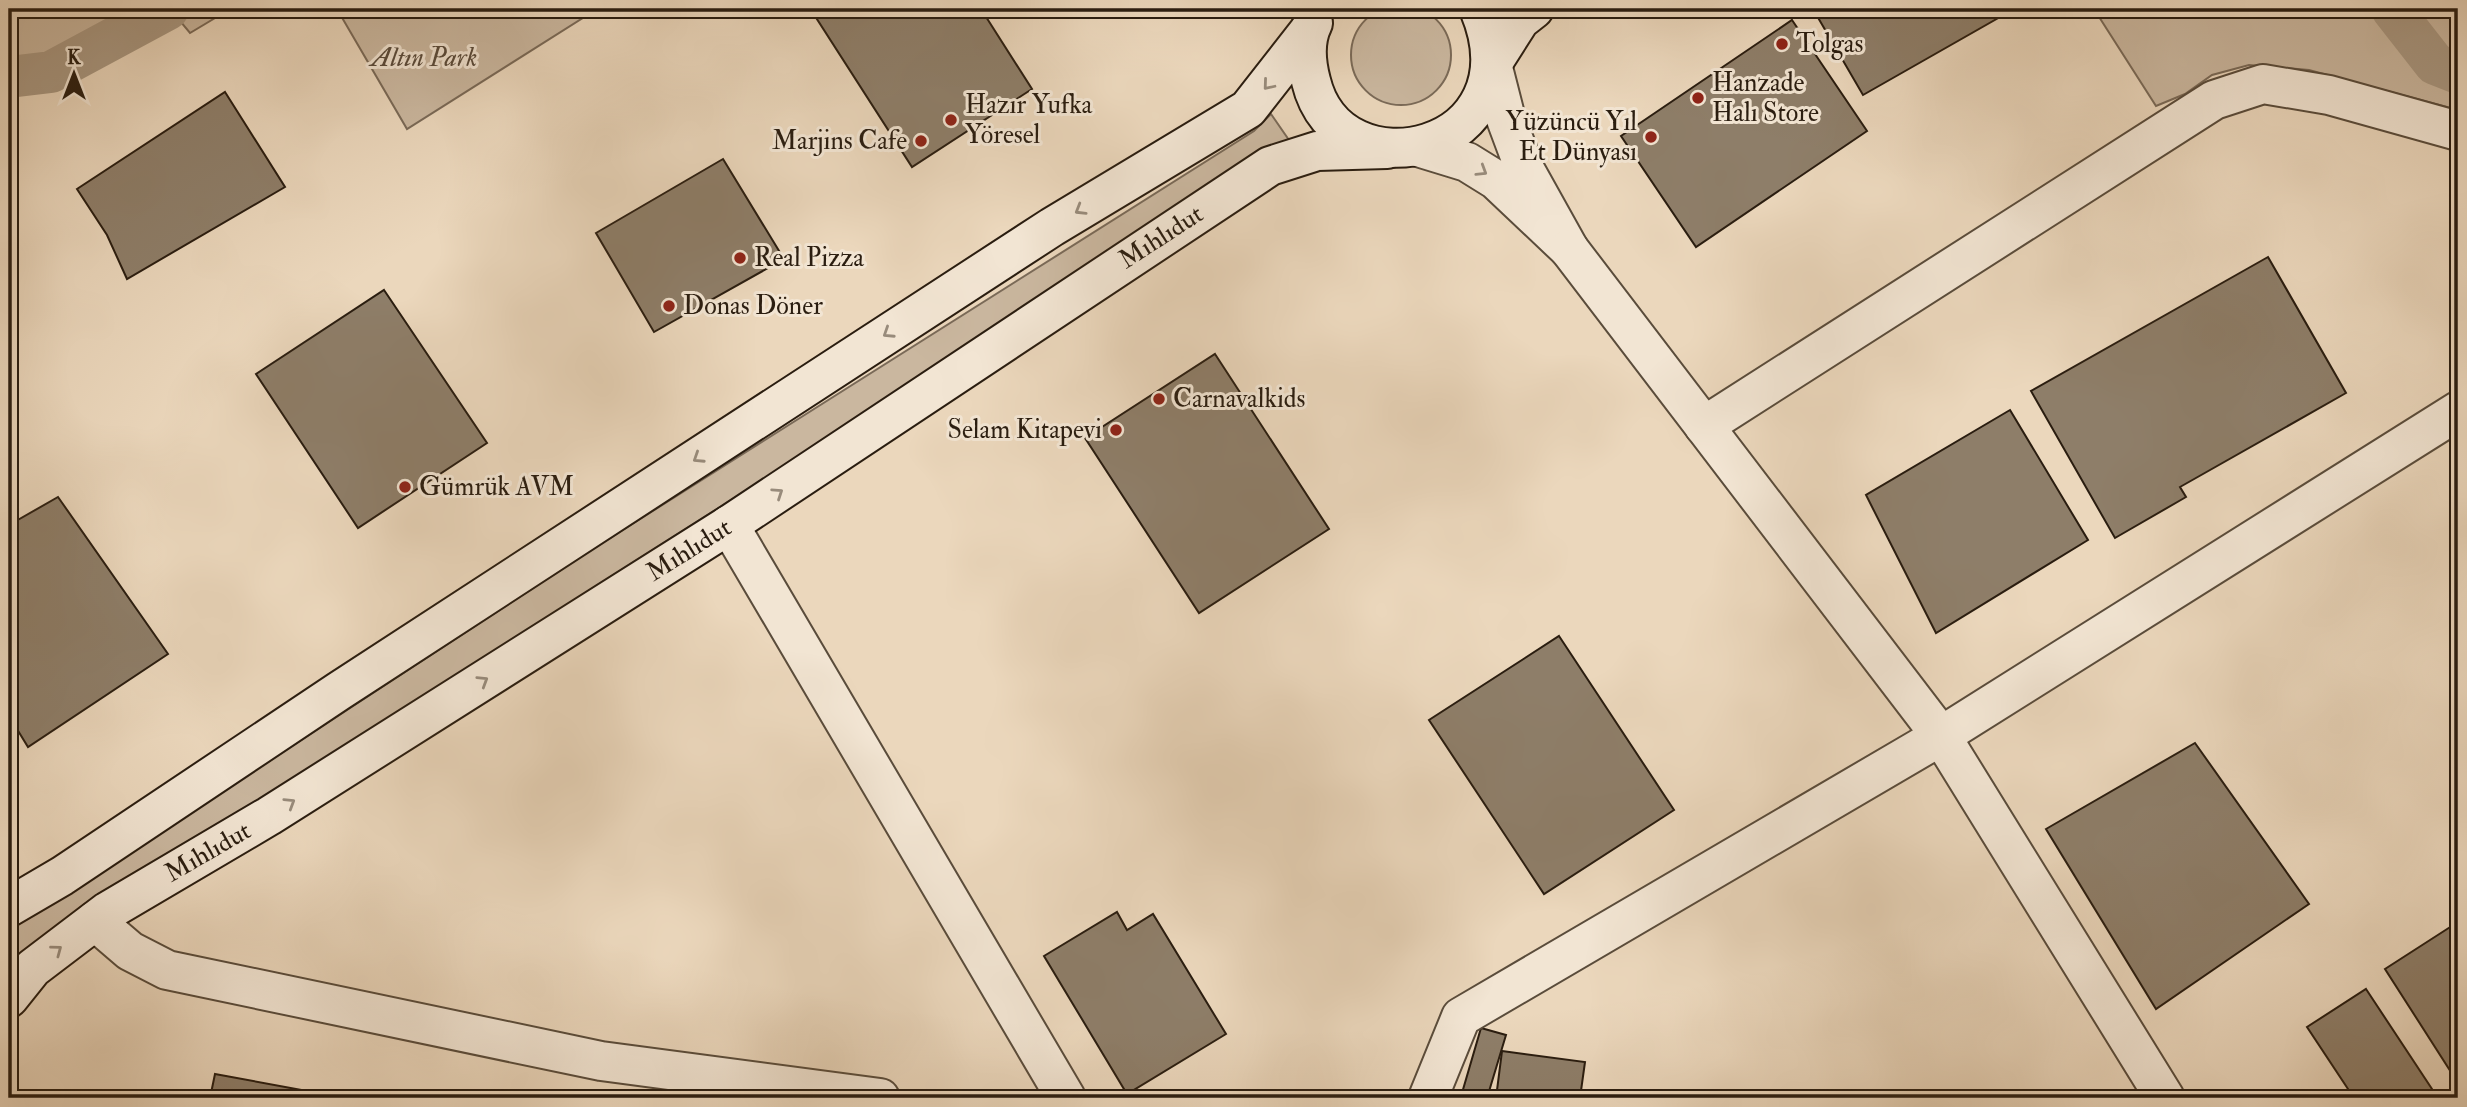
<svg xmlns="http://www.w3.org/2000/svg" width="2467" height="1107" font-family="'IM FELL Double Pica',serif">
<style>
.green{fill:#cab79f;stroke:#7a6a58;stroke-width:2}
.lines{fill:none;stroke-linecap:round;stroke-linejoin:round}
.canal{stroke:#a99882;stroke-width:42}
.building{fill:#8e7e69;stroke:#2a1d10;stroke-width:2}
.street-casing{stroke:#5a4c3b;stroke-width:42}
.secondary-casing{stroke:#2a1d10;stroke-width:42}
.street{stroke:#f2e5d3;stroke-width:38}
.secondary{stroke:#f2e5d3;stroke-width:38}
.oneway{stroke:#988b7b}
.poi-dot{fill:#8f2418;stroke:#f2e5d3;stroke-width:2.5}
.labels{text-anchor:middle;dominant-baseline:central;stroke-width:6;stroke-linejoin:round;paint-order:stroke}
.poi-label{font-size:26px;fill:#2a1d10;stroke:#f2e5d3;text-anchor:start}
.park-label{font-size:26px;font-style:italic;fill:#5a4b3b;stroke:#f2e5d3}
.street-label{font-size:26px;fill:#2a1d10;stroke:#f2e5d3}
</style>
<rect width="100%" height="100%" fill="#ebd7bc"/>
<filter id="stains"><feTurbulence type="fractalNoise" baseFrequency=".00286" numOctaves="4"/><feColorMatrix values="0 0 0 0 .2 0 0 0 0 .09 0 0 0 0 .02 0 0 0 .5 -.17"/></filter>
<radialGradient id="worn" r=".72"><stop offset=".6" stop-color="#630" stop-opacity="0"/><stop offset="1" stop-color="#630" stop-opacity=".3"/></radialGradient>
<!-- green -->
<g class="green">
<circle cx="1401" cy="55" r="50"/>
<polygon points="9,9 146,9 31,60 9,64"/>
<polygon points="170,9 230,9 190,33"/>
<polygon points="337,9 597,9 407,129"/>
<polygon points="2094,9 2458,9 2458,110 2309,70 2249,65 2212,75 2185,94 2156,106"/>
<polygon points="1271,114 1291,143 63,926 9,977 9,921 263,765 591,550 1254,131"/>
</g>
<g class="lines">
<!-- canal -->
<g class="canal">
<polyline points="2392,9 2435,64 2458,73"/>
<polyline points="9,77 51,72 168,9"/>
</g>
</g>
<!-- building -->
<g class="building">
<polygon points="827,9 981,9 1032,89 912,167 815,16"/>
<polygon points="1813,9 2014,9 1863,95"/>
<polygon points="1792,20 1867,131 1696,247 1621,136"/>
<polygon points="225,92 285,187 127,279 107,235 77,189"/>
<polygon points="723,159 784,259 654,332 596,233"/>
<polygon points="2268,257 2346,393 2180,487 2186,497 2115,538 2031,391"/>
<polygon points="384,290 487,443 358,528 256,374"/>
<polygon points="1215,354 1329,529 1199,613 1085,438"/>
<polygon points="2010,410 2088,540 1936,633 1866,495"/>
<polygon points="58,497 168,654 28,747 9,716 9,525"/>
<polygon points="1559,636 1674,810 1544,894 1429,720"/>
<polygon points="2195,743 2309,904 2156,1009 2046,829"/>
<polygon points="1117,912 1127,930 1153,914 1226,1034 1127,1094 1044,956"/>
<polygon points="2458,922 2458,1083 2385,969"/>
<polygon points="2366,989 2432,1089 2419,1098 2354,1098 2307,1027"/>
<polygon points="1481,1028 1506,1035 1487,1098 1462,1093"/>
<polygon points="1502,1051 1585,1062 1580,1098 1496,1098"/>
<polygon points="215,1074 345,1098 210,1098"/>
<polygon points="149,1092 182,1098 148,1098"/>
</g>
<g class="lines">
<defs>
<g id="street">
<polyline points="1418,147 1467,162 1496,180 1569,249 1525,170 1506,119 1492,64"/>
<polyline points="1569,249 1941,736 2165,1098"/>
<polyline points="1704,426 2214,100 2263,84 2329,95 2458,131"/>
<polyline points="729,525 1066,1098"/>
<polyline points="95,921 130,951 167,970 601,1061 880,1098"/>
<polyline points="1428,1098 1461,1017 1941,736 2458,411"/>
</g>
<g id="secondary">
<path d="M1313,23C1304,41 1306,62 1311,81C1339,199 1539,152 1479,9"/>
<polyline points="1492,64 1520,20 1534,9"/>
<polyline points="9,907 62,876 339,691 1052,227 1248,109 1309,31"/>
<polyline points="9,998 33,968 108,911 269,816 729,525 1270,166 1317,151 1387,149"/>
</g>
</defs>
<!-- street casing -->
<use href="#street" class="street-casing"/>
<!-- secondary casing -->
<use href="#secondary" class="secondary-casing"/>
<!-- street -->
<use href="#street" class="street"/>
<!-- secondary -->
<use href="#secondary" class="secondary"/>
</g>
<!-- one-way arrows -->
<defs><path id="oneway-chevron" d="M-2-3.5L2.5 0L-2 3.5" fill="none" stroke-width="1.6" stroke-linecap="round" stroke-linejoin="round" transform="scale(1.75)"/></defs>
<g class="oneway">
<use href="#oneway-chevron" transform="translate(1268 85) rotate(130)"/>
<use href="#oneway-chevron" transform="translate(1482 171) rotate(32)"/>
<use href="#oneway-chevron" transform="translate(1080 210) rotate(149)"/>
<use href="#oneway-chevron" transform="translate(888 333) rotate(147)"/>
<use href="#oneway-chevron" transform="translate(698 458) rotate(147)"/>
<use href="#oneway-chevron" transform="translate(778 493) rotate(-34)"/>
<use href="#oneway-chevron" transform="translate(483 681) rotate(-32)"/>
<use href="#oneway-chevron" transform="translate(290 803) rotate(-32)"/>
<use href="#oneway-chevron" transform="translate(57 950) rotate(-37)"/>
</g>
<!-- markers -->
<g class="poi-dot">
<circle cx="1782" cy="44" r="7"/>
<circle cx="1698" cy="98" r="7"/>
<circle cx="951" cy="120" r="7"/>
<circle cx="1651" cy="137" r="7"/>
<circle cx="921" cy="141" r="7"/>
<circle cx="740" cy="258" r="7"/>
<circle cx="669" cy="306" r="7"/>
<circle cx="1159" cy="399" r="7"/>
<circle cx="1116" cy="430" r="7"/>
<circle cx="405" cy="487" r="7"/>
</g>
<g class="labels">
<!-- poi labels -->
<g class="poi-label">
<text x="1796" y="44">Tolgas</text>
<text x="1712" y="83">Hanzade<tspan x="1712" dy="30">Halı Store</tspan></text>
<text x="965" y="105">Hazır Yufka<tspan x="965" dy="30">Yöresel</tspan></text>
<text x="1637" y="122" text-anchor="end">Yüzüncü Yıl<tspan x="1637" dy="30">Et Dünyası</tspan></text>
<text x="907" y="141" text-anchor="end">Marjins Cafe</text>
<text x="754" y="258">Real Pizza</text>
<text x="683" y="306">Donas Döner</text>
<text x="1173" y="399">Carnavalkids</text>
<text x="1102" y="430" text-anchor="end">Selam Kitapevi</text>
<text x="419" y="487">Gümrük AVM</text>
</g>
<!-- park labels -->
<g class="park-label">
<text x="424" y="58">Altın Park</text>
</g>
<!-- street labels -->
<g class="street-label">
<text transform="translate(1161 237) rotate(-33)">Mıhlıdut</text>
<text transform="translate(689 550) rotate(-32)">Mıhlıdut</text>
<text transform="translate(208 852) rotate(-30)">Mıhlıdut</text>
</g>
</g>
<!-- margin -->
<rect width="2467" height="1107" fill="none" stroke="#ebd7bc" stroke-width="35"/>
<rect x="10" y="10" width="2446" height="1086" fill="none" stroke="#2a1d10" stroke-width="3.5"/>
<rect x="18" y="18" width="2432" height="1072" fill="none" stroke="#2a1d10" stroke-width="2"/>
<!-- north arrow -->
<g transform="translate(74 74)" stroke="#f2e5d3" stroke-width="5" paint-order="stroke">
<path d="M0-5L12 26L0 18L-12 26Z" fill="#2a1d10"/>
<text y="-10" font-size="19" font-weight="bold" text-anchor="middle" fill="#2a1d10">K</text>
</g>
<rect width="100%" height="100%" filter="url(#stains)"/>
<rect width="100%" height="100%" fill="url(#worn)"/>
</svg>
